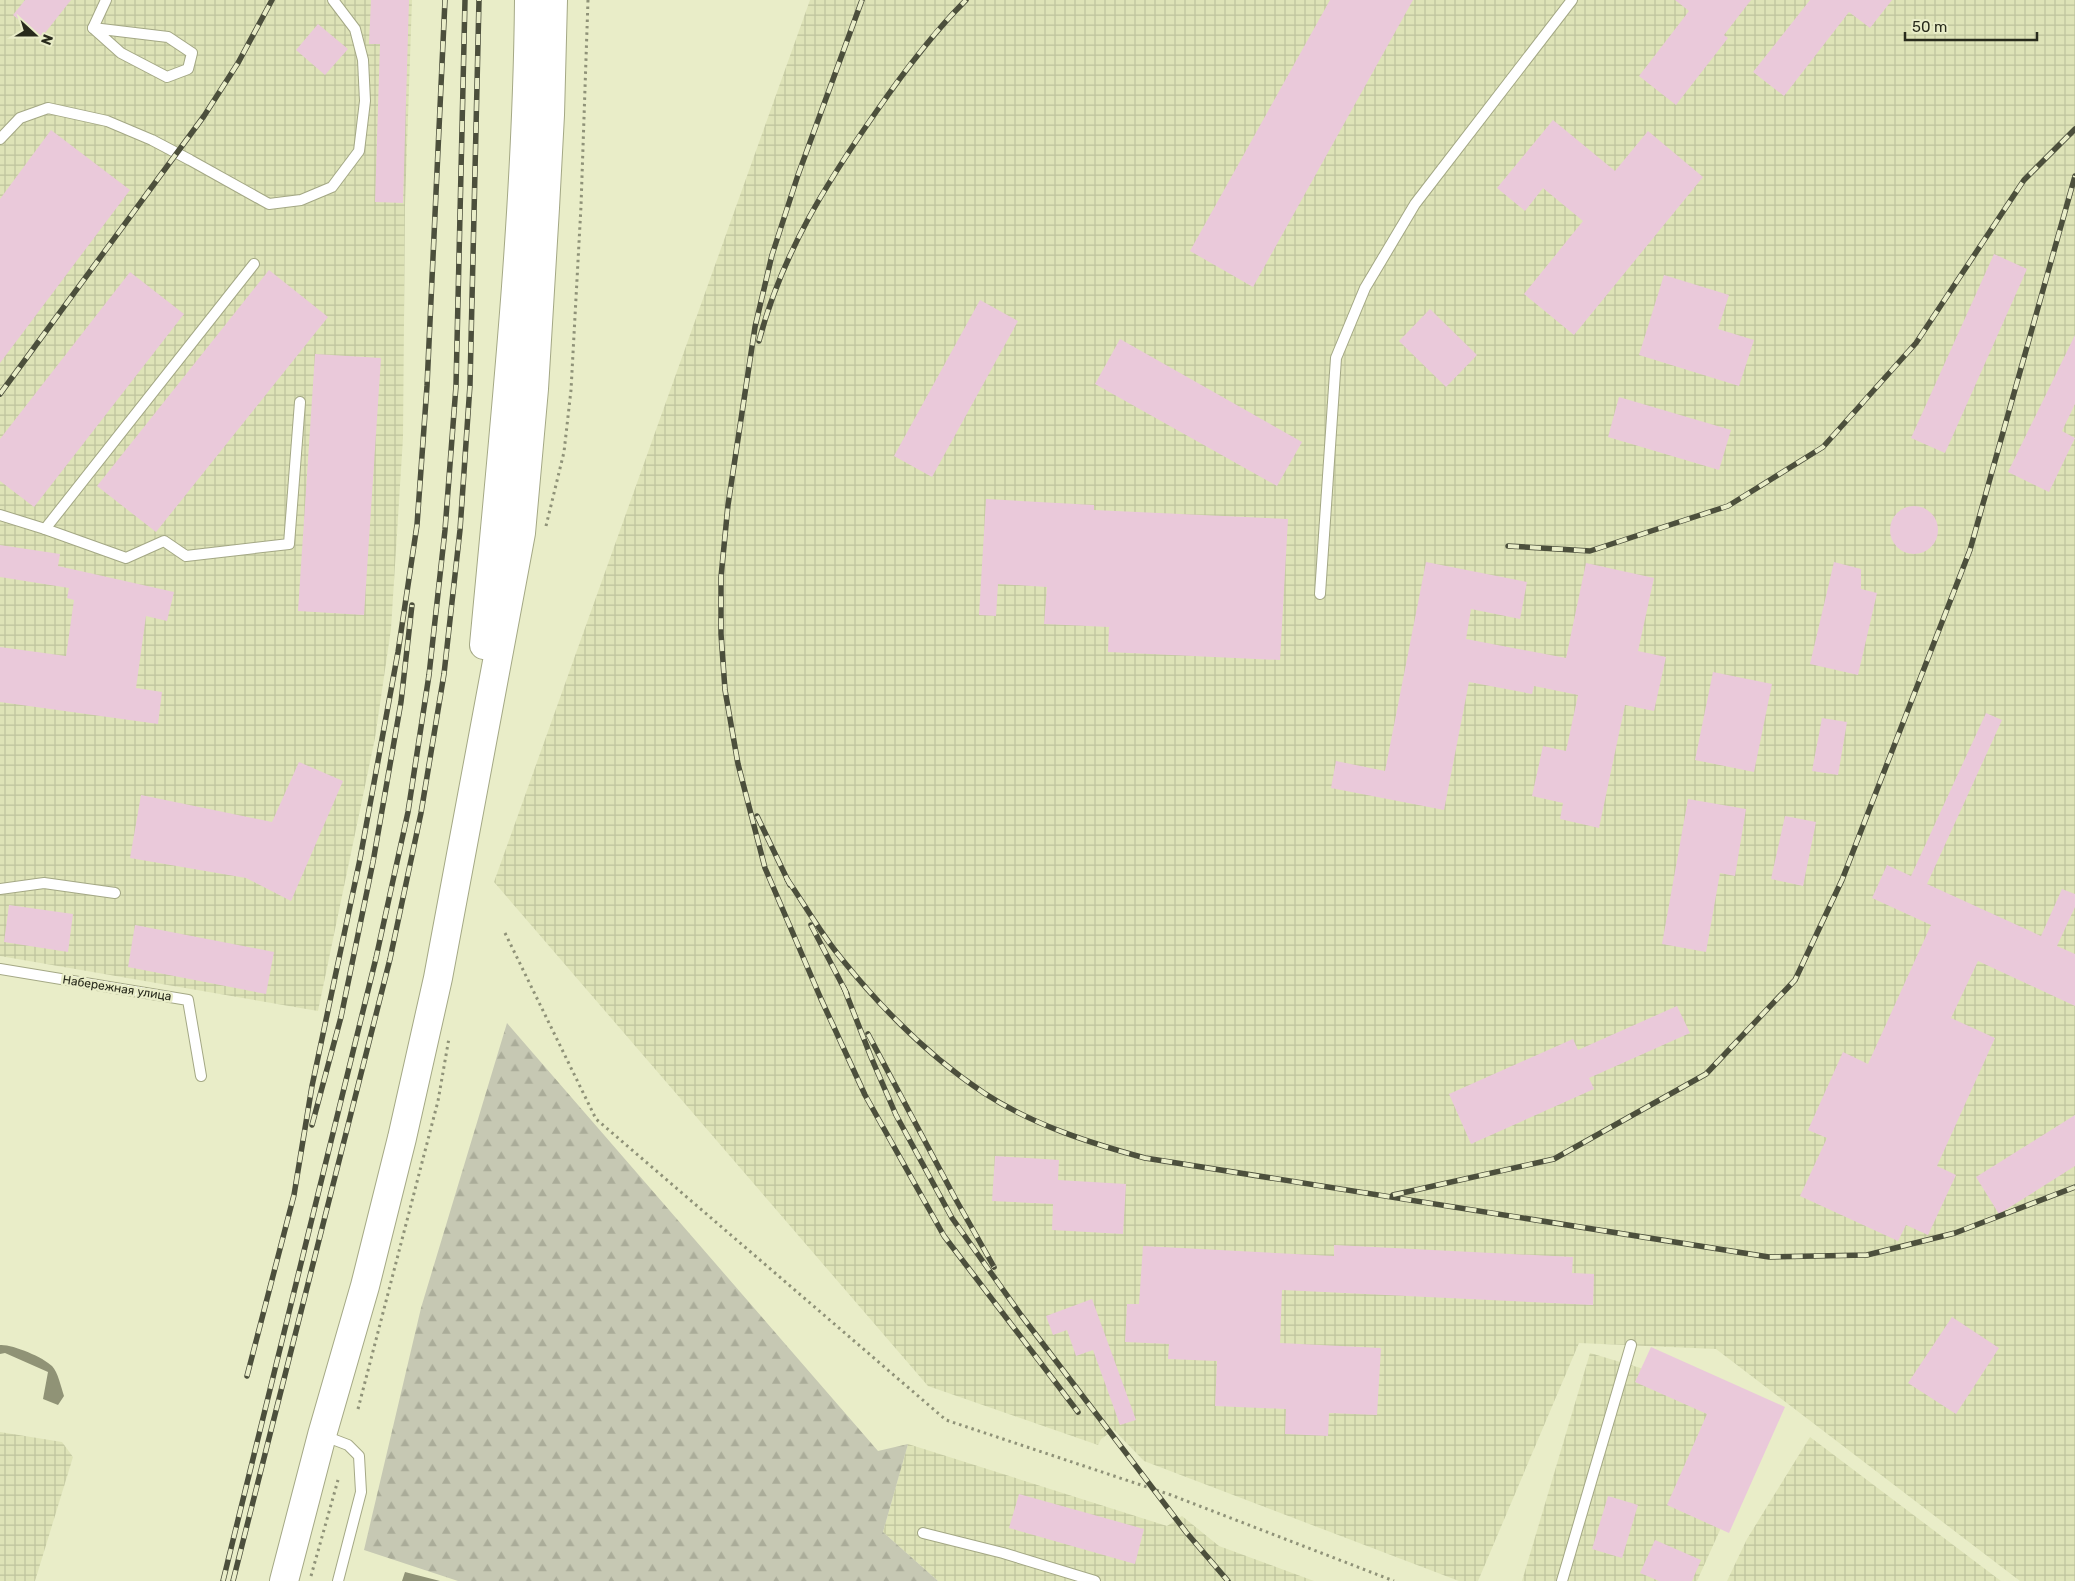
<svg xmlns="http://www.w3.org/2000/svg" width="2075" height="1581" font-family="Rubik,sans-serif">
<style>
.industrial{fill:url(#industrial-grid)}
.forest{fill:url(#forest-firs)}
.water{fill:#909376}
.building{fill:#eac9da}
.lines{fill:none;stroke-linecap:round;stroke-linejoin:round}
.service-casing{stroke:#a4a885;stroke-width:12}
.secondary-casing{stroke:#a4a885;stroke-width:30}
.path{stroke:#8f9278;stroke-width:3;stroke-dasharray:2.5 4;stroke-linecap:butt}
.service{stroke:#fff;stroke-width:10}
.secondary{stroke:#fff;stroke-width:28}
.rail-casing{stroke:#4c4f3c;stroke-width:5.5}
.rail{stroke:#e9edc8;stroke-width:4;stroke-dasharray:11;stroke-linecap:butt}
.labels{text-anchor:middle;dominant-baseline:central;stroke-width:5;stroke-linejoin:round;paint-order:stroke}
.street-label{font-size:12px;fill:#282a1c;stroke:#e9edc8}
</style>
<defs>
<pattern id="industrial-grid" width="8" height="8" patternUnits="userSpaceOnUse" patternTransform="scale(1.25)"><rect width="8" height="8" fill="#dee3b7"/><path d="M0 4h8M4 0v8" fill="none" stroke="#bec39d"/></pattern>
<pattern id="forest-firs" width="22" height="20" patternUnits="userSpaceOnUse" patternTransform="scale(1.25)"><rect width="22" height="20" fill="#c6c8b3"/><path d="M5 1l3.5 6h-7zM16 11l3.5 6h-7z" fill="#aaac99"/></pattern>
</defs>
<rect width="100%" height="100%" fill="#e9edc8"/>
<!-- industrial -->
<g class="industrial">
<polygon points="0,0 412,0 405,205 403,438 391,629 375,738 318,1011 0,956"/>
<polygon points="810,0 2075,0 2075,1581 2020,1581 1716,1349 1579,1343 1478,1581 1459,1581 1144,1461 1114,1430 1101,1439 1098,1445 928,1386 494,882"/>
<polygon points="1590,1353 1775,1408 1697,1581 1522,1581"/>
<polygon points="0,1432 62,1442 73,1457 35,1581 0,1581"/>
<polygon points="1810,1437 2001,1581 1727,1581 1747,1539"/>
<polygon points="908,1444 1167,1526 1182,1516 1219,1546 1314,1581 938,1581 883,1532"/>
</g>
<!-- forest -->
<polygon class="forest" points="507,1023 878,1451 908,1444 883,1532 938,1581 458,1581 364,1550 421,1308"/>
<!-- water -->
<g class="water">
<path d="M0,1345C12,1344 43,1357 52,1366C58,1372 61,1387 64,1396L58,1405L43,1399L48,1372L5,1353L0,1354Z"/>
<polygon points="405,1572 440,1581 402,1581"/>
</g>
<!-- building -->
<g class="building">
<polygon points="25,0 71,0 41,38 13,15"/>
<polygon points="371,0 409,0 403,203 375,202 380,44 369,44"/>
<polygon points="1330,0 1413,0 1253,287 1190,251"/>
<polygon points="1675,0 1751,0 1724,35 1728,38 1676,105 1639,76 1689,11"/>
<polygon points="1810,0 1892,0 1870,28 1849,12 1784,96 1753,72"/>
<polygon points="318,24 348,49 325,75 296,50"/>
<polygon points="1553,120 1615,171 1648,131 1703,177 1574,335 1524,294 1583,221 1543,188 1525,211 1497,188"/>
<polygon points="51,130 130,190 0,363 0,199"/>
<polygon points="1994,254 2027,269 1945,453 1911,438"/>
<polygon points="269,270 328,317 156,532 97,486"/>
<polygon points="130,272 184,314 34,507 0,481 0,439"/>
<polygon points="1664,275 1729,295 1718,329 1754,340 1739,386 1639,355"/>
<polygon points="980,300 1018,321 932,477 894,456"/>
<polygon points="1430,309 1477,355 1446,387 1399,341"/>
<polygon points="2075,335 2075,404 2062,431 2075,438 2049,492 2008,472"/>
<polygon points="1120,339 1302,442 1277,486 1095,384"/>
<polygon points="315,354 381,358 364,615 298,611"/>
<polygon points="1619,397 1731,430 1719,470 1608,437"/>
<polygon points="986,499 1094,505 1094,510 1288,519 1280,660 1108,652 1109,627 1044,624 1047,587 998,584 996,616 979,615"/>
<circle cx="1914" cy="530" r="24"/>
<polygon points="0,545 60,554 58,566 174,592 167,621 146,616 136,688 162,692 158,724 0,702 0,647 66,656 74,600 67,598 69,588 0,577"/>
<polygon points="1426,562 1527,582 1520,619 1471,609 1466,639 1566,658 1586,563 1654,578 1638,651 1666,657 1654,711 1625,705 1599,828 1560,819 1563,803 1532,796 1543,746 1566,751 1578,695 1534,686 1532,694 1469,682 1444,810 1331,788 1336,761 1385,771"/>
<polygon points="1834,562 1861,569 1861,589 1877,593 1858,675 1810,664"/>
<polygon points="1713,672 1772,684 1754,772 1695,760"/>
<polygon points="1986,713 2002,720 1927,884 2041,936 2062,889 2075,894 2075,907 2057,946 2075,954 2075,1006 1978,961 1951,1018 1995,1038 1937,1166 1956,1175 1928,1235 1906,1225 1898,1241 1800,1196 1827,1138 1808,1130 1843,1052 1868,1064 1931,925 1872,898 1887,865 1911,876"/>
<polygon points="1822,718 1847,722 1838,775 1812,771"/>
<polygon points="299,762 343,781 291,901 246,878 130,858 141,795 272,822"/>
<polygon points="1688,799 1746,809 1735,876 1720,873 1706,952 1662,944"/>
<polygon points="1785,816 1816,822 1803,886 1771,879"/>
<polygon points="9,905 73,914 68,952 4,942"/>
<polygon points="135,925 274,952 266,994 128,967"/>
<polygon points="1677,1006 1690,1033 1589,1078 1594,1089 1471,1144 1449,1094 1573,1039 1578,1050"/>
<polygon points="2075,1115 2075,1166 1999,1214 1976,1177"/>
<polygon points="995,1156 1059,1160 1058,1180 1126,1184 1123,1234 1052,1230 1053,1204 992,1201"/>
<polygon points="1334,1245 1573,1257 1572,1273 1594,1274 1593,1305 1282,1290 1280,1343 1381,1348 1377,1415 1329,1413 1328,1436 1285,1434 1286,1409 1215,1406 1217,1361 1168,1359 1169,1344 1125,1342 1127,1304 1139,1304 1143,1246 1334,1256"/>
<polygon points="1092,1299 1136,1420 1120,1425 1093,1350 1076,1356 1067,1330 1053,1335 1046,1316"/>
<polygon points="1952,1317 1999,1348 1956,1414 1908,1383"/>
<polygon points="1651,1347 1785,1407 1729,1533 1667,1505 1707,1414 1635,1382"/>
<polygon points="1019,1494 1144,1529 1135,1564 1009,1528"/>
<polygon points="1608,1496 1638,1505 1622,1558 1592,1549"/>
<polygon points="1655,1540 1701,1560 1692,1581 1659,1581 1640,1573"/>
</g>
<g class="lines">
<defs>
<g id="service">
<polygon points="93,28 168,37 192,53 188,69 167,77 121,53"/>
<polyline points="93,28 106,0"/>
<polyline points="0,139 20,118 48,108 107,121 152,140 190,160 269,204 301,200 332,187 359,151 365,101 363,60 355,29 333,0"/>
<polyline points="0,515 45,529 126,558 164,541 186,556 289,544 300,402"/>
<polyline points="45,529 254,264"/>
<polyline points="1320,594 1336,358 1365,288 1415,204 1572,0"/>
<polyline points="0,889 44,883 115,893"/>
<polyline points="0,969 188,1000 201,1076"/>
<polyline points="322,1435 348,1445 359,1456 361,1492 338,1581"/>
<polyline points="923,1533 1003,1553 1095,1581"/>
<polyline points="1562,1581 1631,1345"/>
</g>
<g id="secondary">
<path d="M484,645C504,432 527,214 529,0"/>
<polyline points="284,1581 322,1435 365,1286 402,1138 438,978 521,533 534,389 545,208 550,115 553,0"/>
</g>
</defs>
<!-- service casing -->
<use href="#service" class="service-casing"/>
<!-- secondary casing -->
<use href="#secondary" class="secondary-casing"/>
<!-- path -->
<g class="path">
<polyline points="546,526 564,452 571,390 581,206 588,0"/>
<polyline points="505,933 596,1119 946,1420 1171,1495 1394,1581"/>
<polyline points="358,1409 438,1101 449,1038"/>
<polyline points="311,1576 338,1480"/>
</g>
<!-- service -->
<use href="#service" class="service"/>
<!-- secondary -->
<use href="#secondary" class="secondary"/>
<defs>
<g id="rail">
<polyline points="862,0 798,175 772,255 755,327 728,505 721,577 721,634 725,690 738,764 765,868 821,999 865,1095 944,1236 1078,1412"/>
<path d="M759,341C782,254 825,185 876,112C903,73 932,34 966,0"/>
<polyline points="0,394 204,116 238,63 272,0"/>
<polyline points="1508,546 1590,551 1728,506 1823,447 1916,343 2024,180 2075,129"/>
<polyline points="757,816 790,885"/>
<path d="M787,879C805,905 821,934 841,958C881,1008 930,1057 984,1093C1033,1125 1090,1143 1145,1158L1769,1257L1867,1255L1955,1233L2075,1187"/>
<polyline points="811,925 847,994"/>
<polyline points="844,988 871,1057 896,1115 952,1218 1021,1315 1186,1532 1228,1581"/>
<polyline points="868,1034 955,1198 994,1267"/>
<polyline points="312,1125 341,1017 373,862 401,702 412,605"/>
<polyline points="1393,1195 1554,1159 1706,1074 1795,980 1842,880 1970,550 2075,176"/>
<polyline points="247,1376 294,1195 312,1086 360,859 398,652 417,525 427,386 445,0"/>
<polyline points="223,1581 376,958 408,812 429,675 445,530 456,386 465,0"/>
<polyline points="233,1581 390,959 421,813 444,674 460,530 470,385 479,0"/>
</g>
</defs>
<!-- rail casing -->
<use href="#rail" class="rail-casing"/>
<!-- rail -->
<use href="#rail" class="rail"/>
</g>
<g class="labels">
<!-- street labels -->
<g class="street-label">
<text transform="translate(117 988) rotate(9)">Набережная улица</text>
</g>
</g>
<!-- north arrow -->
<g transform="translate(35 35) rotate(111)" stroke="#e9edc8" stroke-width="4" paint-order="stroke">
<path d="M0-4L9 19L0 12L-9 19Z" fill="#282a1c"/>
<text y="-8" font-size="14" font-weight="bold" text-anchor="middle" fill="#282a1c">N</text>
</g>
<!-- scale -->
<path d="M1905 32v8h132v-8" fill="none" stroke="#282a1c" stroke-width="2.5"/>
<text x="1912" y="32" font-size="15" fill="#282a1c" stroke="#e9edc8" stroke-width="4" paint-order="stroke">50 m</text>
</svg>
